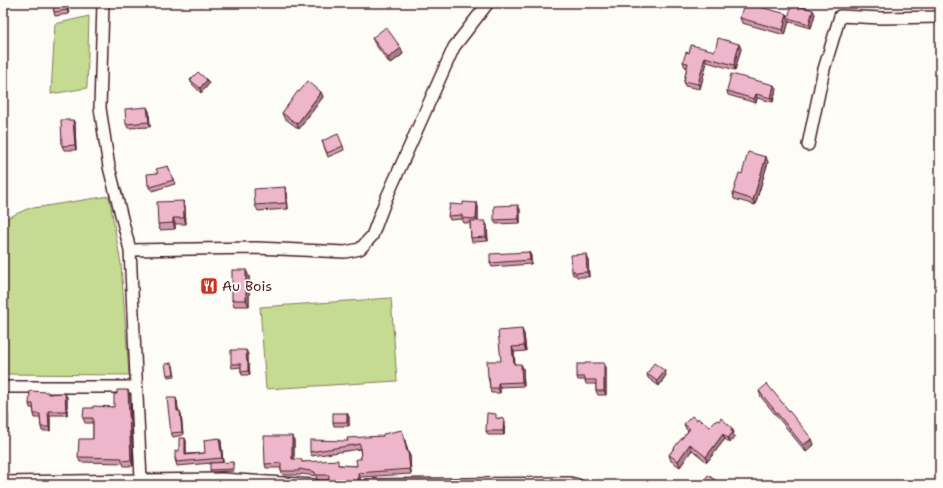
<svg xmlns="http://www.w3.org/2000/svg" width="943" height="488" font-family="'Shantell Sans',sans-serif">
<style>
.green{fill:#c4db91;stroke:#877d5e}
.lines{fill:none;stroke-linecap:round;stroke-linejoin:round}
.minor-casing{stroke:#4a1f2b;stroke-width:14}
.minor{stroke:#fdfcf7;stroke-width:11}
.wall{fill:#cd9dae;stroke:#4a1f2b}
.shaded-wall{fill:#a77f8d;stroke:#4a1f2b}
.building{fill:#eeb6ca;stroke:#4a1f2b}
.labels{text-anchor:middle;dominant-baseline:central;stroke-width:3.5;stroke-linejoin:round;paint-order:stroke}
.poi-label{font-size:14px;fill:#4a1f2b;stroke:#fdfcf7;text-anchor:start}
</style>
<rect width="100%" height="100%" fill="#fdfcf7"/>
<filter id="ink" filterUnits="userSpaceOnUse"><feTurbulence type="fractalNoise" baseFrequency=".025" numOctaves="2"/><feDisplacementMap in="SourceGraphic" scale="8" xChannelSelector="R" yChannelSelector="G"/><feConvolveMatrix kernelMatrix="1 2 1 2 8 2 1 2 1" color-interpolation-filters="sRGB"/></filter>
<g filter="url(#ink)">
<!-- green -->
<g class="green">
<polygon points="89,16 87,88 51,94 55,24"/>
<polygon points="109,196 121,264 129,375 3,374 3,220 27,209"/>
<polygon points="391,298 397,381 266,389 260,307"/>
</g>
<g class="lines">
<defs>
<g id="minor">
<polyline points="103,3 100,108 109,167 130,250 141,480 222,479 314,485"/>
<polyline points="808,145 824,69 840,16 882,18 940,17"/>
<polyline points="130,250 257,248 345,252 360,249 372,236 386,199 454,47 488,3"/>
<polyline points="3,387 136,387"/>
<polyline points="3,482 141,480"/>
<polyline points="368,485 570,483 578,485"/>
</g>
</defs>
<!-- minor casing -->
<use href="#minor" class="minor-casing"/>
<!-- minor -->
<use href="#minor" class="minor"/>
</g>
<!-- wall -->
<g class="wall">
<polygon points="53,3 67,3 69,14 55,16 54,12"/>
<polygon points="787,14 788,17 815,14 811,28 790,22 789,21 785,35 742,23 740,18"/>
<polygon points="372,38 401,48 403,54 390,64 375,44"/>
<polygon points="739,44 741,49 735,70 707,62 700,89 685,86 684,81 687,67 685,67 683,62 689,53 715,51"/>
<polygon points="3,55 5,59 6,76 3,76"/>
<polygon points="190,80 207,80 209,84 201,93 192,84"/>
<polygon points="776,89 773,102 757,98 756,103 728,95 727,91"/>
<polygon points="299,92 321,92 323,97 299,129 284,118 282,113"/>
<polygon points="149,111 150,127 128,128 126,124"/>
<polygon points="73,120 75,124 76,150 64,150 62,146"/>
<polygon points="322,141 343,146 344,150 328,157"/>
<polygon points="768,162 755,205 734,199 733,193 742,174"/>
<polygon points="168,166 175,184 152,191 152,189 150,189 148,185 158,173"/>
<polygon points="285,187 287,193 288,209 258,211 255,205"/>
<polygon points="183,201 185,207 186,224 175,224 175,229 160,230 158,224"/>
<polygon points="477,203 478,207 478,221 487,225 488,241 472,242 471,238 470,223 464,223 462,219 450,220 448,216 463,205"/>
<polygon points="520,209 520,223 496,224 494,220"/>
<polygon points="529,252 531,256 531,264 492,267 490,263"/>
<polygon points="588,258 589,277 577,277 576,275 573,275 572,271"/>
<polygon points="249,276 249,306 234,306 232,300"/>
<polygon points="524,334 526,351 514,352 515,364 523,368 524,386 500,387 500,393 491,393 490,388 489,381 488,377 501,361"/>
<polygon points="248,354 248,362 249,365 250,375 242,375 241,372 241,367 232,368 231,364"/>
<polygon points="173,365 175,376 168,377 167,375"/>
<polygon points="606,367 606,395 598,395 596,391 596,384 586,384 585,380 578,380 577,377"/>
<polygon points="647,374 666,375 659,386 648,378"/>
<polygon points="759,391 812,439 814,445 806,452 761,397"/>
<polygon points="48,394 67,397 67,415 50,415 50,431 42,431 41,427 40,418 35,418 34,414 33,408 30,408 29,404"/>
<polygon points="130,395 133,466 124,466 123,463 80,462 78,457 93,439 93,423 85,423 83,418 93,408 114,407"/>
<polygon points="177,401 178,411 180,411 181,414 183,435 173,437 171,433"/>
<polygon points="3,410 8,414 8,431 3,431"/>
<polygon points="347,413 349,417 349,426 334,426 333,422"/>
<polygon points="498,418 504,419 505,423 504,435 488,435 486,431"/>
<polygon points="697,420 702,422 710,427 719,421 732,428 734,433 733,434 735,437 730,443 725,439 707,462 692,450 680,467 671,461 669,455 688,431 686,429 684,424"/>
<polygon points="402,430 408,452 410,456 411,474 360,477 360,483 329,480 318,480 317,479 316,476 301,474 301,475 283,475 281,471 281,468 266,468 265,464 292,436 294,440 294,459 303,462 340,465 357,466 361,459 360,449 312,456 310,452 348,441 383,436"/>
<polygon points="185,438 186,441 186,454 205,453 219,438 221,441 223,462 177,466 175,459"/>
<polygon points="233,462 233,464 234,471 211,472 210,470"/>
</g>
<!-- shaded-wall -->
<g class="shaded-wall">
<polygon points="67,3 69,14 67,10"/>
<polygon points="200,3 203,3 201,6"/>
<polygon points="813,10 815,14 811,28 809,24"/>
<polygon points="787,14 789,21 785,35 783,30"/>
<polygon points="739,44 741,49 735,70 734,65"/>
<polygon points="401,48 403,54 390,64 388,58"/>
<polygon points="4,55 5,59 6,76 4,72"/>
<polygon points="705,57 707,62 700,89 698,84"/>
<polygon points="207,80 209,84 201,93 200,88"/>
<polygon points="774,85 776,89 773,102 771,98"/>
<polygon points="321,92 323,97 299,129 297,124"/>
<polygon points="756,94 757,98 756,103 754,99"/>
<polygon points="147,107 149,111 150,127 149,122"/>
<polygon points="73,120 75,124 76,150 75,145"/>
<polygon points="766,157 768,162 755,205 753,200"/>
<polygon points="285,187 287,193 288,209 286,203"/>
<polygon points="183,201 185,207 186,224 184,218"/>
<polygon points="477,203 478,207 478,223 476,219"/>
<polygon points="518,205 520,209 520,223 519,219"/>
<polygon points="173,218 175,224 175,229 173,223"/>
<polygon points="485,221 487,225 488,241 486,237"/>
<polygon points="529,252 531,256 531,264 530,260"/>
<polygon points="586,254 588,258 589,277 587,272"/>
<polygon points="246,270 249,276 249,306 246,300"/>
<polygon points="522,329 524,334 526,351 524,346"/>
<polygon points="512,347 514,352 515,369 514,364"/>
<polygon points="246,350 248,354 248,365 247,362"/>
<polygon points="248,362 249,365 250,375 248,371"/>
<polygon points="604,363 606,367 606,395 604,391"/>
<polygon points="521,364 523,368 524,386 522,382"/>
<polygon points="665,371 666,375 659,386 657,381"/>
<polygon points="498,383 500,387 500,393 498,388"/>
<polygon points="128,390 130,395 133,466 131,460"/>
<polygon points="65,393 67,397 67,415 66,411"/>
<polygon points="176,398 177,401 179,414 177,411"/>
<polygon points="6,410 8,414 8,431 6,427"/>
<polygon points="48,411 50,415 50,431 49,427"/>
<polygon points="180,411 181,414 183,435 182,432"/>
<polygon points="347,413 349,417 349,426 347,422"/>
<polygon points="504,419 505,423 504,435 503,431"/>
<polygon points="732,428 734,433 733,434 735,437 730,443 728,438 730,430"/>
<polygon points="402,430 409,455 408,452 410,456 411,474 410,469 407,452"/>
<polygon points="723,434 725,439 707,462 706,457"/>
<polygon points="292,436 294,440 294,464 292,459"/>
<polygon points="185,438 186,441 186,458 185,455"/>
<polygon points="219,438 221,441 223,462 222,458"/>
<polygon points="812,439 814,445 806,452 803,445"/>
<polygon points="690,444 692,450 680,467 678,461"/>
<polygon points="358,473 360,477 360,485 358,483"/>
</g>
<!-- building -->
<g class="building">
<polygon points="53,3 67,3 67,10 54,12"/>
<polygon points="744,3 787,14 783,30 740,18"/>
<polygon points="792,4 813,10 809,24 788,18"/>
<polygon points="386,27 401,48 388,58 372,38"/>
<polygon points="718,38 739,44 734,65 705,57 698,84 684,81 688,63 683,62 686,52 689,53 691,45 715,51"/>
<rect x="3" y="55" width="1" height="17"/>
<polygon points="198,72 207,80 200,88 190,80"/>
<polygon points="731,74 774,85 771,98 756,94 754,99 727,91"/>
<polygon points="308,81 321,92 297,124 282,113 298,91 299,92"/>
<polygon points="147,107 149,122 126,124 125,109"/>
<polygon points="61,120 73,120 75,145 62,146"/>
<polygon points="338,134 343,146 327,153 322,141"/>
<polygon points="748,152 766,157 753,200 733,193 739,173 742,174"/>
<polygon points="168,166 173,180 151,187 150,185 148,185 147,174 158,173 156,169"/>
<polygon points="285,187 286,203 255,205 254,189"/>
<polygon points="183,201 184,218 173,218 173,223 158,224 157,202"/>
<polygon points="463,202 477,203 476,219 462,218 462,215 448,216 450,204 463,205"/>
<polygon points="518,205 519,219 494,220 494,206"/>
<polygon points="470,221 485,221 486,237 471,238"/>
<polygon points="529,252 530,260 490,263 490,254"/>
<polygon points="586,254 587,272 575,273 575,271 572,271 571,255"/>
<rect x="232" y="270" width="14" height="30"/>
<polygon points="522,329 524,346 512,347 514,364 521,364 522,382 498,383 498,388 490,388 489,377 488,377 487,361 501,361 498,331"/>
<polygon points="231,350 246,350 247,362 248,362 248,371 241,372 241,364 231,364"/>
<polygon points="172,363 174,374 167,375 165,364"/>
<polygon points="585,363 604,363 604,391 596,391 596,380 585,380 585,377 577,377 577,364 585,364"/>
<polygon points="654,363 665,371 657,381 647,374"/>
<polygon points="767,384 812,439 803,445 759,391"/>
<polygon points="117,390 128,390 131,460 122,461 122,458 78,457 79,439 93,439 93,418 83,418 84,408 93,408 93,406 114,407 114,394 117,394"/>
<polygon points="30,391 48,392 48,394 65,393 66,411 48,411 49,427 41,427 40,414 34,414 33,404 29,404"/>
<polygon points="167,398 176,398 177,411 180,411 182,432 171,433"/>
<rect x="3" y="410" width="3" height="17"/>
<rect x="333" y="413" width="14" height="9"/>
<polygon points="487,413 496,414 496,418 504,419 503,431 486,431"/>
<polygon points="692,416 697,420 698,418 702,422 703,421 710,427 717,420 719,421 721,418 732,428 730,430 733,432 728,438 723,434 706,457 690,444 678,461 669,455 677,444 690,429 684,424"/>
<polygon points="402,430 407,452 408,452 410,469 358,473 358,483 360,483 362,485 329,485 329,475 317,475 315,474 315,472 299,469 299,471 281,471 281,463 265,464 264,436 292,436 292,459 301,459 302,462 338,460 338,465 357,466 356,459 361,459 360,444 310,452 310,440 348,441 347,438 383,436 383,434"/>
<polygon points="179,438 185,438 185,455 205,453 204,440 219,438 222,458 176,462 176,459 175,459 175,451 179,451"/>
<polygon points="233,462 233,469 210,470 210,463"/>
<polygon points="708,475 722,485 701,485"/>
</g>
</g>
<!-- icons -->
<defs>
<symbol id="restaurant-square" viewBox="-11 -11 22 22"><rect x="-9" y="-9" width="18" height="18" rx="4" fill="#c8321e" stroke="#fdfcf7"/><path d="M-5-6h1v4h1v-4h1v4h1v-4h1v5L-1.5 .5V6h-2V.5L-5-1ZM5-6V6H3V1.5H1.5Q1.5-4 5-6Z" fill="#fff"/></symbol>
</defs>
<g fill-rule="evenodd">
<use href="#restaurant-square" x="199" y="276" width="20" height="20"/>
</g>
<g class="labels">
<!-- poi labels -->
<g class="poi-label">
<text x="222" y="286">Au Bois</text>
</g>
</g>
<!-- margin -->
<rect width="943" height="488" fill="none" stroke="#fdfcf7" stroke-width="16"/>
<rect x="8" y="8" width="927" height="472" fill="none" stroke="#4a1f2b" stroke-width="1.5" filter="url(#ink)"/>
</svg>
